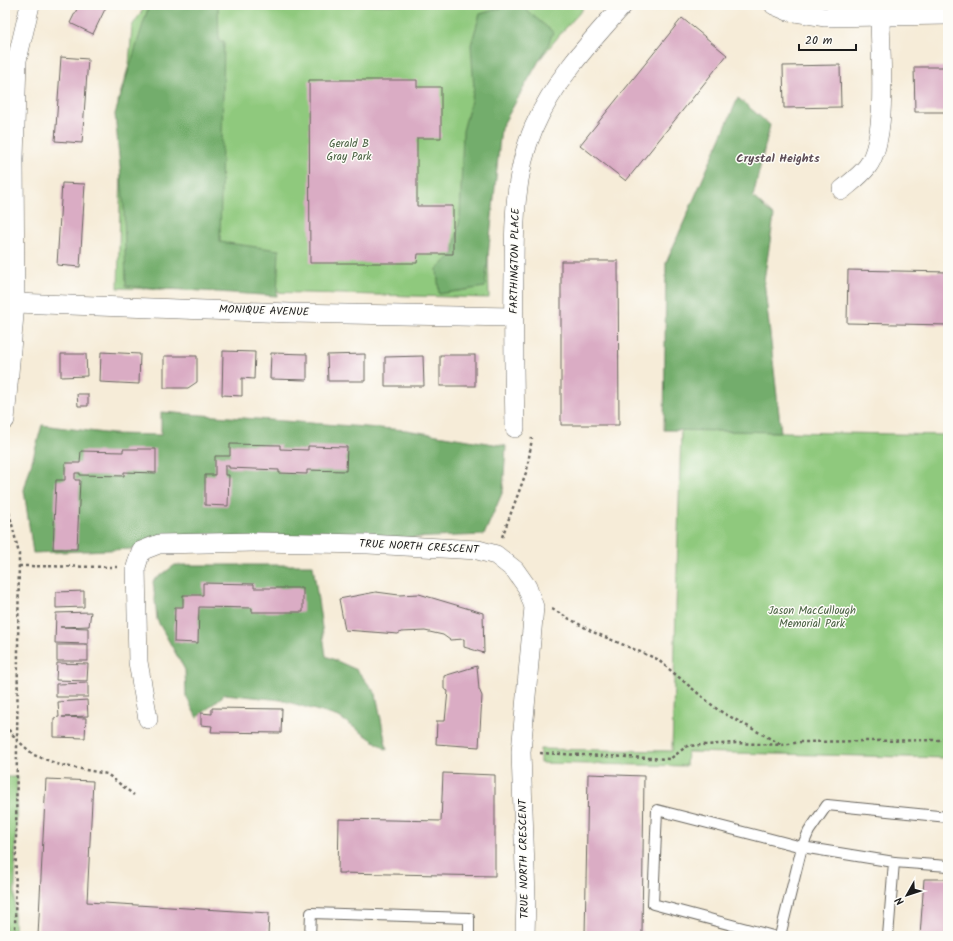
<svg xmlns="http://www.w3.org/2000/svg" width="953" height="941" font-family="Kalam,sans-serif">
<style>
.green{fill:#8fc97d;stroke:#56724c}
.forest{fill:#73ad6c;stroke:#486444}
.building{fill:#daacc4}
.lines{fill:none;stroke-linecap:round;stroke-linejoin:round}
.lane-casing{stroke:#68655e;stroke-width:12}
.street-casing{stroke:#68655e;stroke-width:20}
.path{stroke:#68655e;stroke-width:2.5;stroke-dasharray:3 3;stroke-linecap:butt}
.lane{stroke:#fff;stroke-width:10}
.street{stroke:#fff;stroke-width:19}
.labels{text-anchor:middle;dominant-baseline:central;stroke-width:3;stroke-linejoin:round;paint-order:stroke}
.park-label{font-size:11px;fill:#4a6143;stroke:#fdfcf7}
.street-label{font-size:11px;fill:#1c1c1c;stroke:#fdfcf7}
.neighbourhood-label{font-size:12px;font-weight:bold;fill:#5e4e57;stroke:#fdfcf7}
</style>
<rect width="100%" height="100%" fill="#fdfcf7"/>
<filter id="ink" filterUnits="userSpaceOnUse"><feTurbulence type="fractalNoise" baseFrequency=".025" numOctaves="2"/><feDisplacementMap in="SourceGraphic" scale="8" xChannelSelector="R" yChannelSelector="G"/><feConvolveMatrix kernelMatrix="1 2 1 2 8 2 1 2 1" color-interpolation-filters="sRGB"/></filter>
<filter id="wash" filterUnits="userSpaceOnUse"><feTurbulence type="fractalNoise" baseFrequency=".012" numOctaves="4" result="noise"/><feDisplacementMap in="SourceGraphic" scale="16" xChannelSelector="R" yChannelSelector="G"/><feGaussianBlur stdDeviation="0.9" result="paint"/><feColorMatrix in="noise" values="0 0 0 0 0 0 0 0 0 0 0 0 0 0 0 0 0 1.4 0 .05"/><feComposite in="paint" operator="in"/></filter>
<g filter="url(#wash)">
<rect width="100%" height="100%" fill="#f6ecd8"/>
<!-- green -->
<g class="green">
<path d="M146,5H578L583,9C549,46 515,85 499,134L488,245L489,298L118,288L121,169L118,101L129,65L132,26Z"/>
<polygon points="681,430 948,435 948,758 687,752 686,766 540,763 540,749 672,751"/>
<polygon points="5,777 17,777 14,936 5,936"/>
</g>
<!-- forest -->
<g class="forest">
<polygon points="149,5 218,5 219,41 224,41 220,242 279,250 277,296 126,286 124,209 115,114"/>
<polygon points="511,5 520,5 553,32 548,45 501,128 485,287 439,294 437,269 453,254 460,218 463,131 474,89 471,45 480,14"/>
<polygon points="738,98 770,125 753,197 774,216 764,280 781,432 664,430 666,263"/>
<polygon points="161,412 406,430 506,446 503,491 484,535 33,553 24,490 42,425 112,434 161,435"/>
<polygon points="175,565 313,565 326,656 357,670 376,694 387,750 339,717 281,700 225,694 197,718 186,696 185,670 157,620 153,581"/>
</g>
<g id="blocks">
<!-- building -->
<g class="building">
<polygon points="79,5 107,5 93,34 70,23"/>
<polygon points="682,18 727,55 626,181 580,145"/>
<polygon points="61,57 88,59 82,143 55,141"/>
<polygon points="840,65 841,107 784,108 783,66"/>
<polygon points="914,67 948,67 948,112 915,112"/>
<polygon points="309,80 417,80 417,87 441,87 441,138 417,138 417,206 453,206 453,254 418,254 417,263 310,263"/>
<polygon points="62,183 85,184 80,267 57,265"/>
<polygon points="561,261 618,261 619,425 561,425"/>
<polygon points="848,270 948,272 948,325 847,323"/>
<polygon points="223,351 255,352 254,379 242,378 242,396 222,395"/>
<polygon points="101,352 140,354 139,384 100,382"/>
<polygon points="271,353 307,354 307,380 270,379"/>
<polygon points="61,354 86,354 87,376 61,377"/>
<polygon points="365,354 365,381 328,381 327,355"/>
<rect x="440" y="355" width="35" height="31"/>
<polygon points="164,356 197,356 197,382 188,388 164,388"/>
<polygon points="423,356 424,386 385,386 385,357"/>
<polygon points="77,394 88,394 88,406 78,406"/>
<polygon points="230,444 280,445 280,449 308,450 308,446 347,447 346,471 307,470 307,474 279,473 279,470 229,468 229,466 225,466 225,475 229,475 228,506 205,505 205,475 215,475 215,456 230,456"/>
<polygon points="123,449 156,449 156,473 124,472 124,476 80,475 80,473 75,473 75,480 80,480 77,549 53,549 56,480 65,480 65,463 80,463 81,451 123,452"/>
<polygon points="203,583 254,584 254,588 303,588 303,612 252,612 252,608 199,607 198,643 174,642 175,607 183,607 183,595 203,595"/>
<polygon points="84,591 84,607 56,608 56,592"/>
<polygon points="376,592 399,595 419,594 483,613 484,653 464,647 464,639 450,640 443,635 425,631 401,632 398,634 345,630 339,599"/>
<polygon points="91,612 89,626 60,627 88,628 88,644 55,643 56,613"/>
<rect x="57" y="645" width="31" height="16"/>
<polygon points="57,663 88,664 87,681 56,680"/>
<polygon points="477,666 479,689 482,696 479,747 436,744 437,721 445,721 448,691 444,689 444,676"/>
<polygon points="88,683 88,697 56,697 56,684"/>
<polygon points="87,700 88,716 62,717 86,718 85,738 54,737 54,718 59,717 58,702"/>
<polygon points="212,708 282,709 281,733 211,732 212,726 201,725 201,713 212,714"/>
<polygon points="443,773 495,775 495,876 338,873 339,819 441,821"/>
<polygon points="588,774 644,776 642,933 650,936 585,936"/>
<polygon points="46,779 93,781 87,902 269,913 268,936 38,936"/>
<polygon points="924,879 948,879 948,936 920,936"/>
</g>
</g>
</g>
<g filter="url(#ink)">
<use href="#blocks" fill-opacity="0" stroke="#68655e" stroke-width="1"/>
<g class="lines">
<defs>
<g id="lane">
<polyline points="894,862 948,866"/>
<polyline points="310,936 311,913 469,918 469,936"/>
<polyline points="773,936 653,904 657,810 802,847 894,862 888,936"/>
<polyline points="780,936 802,847 809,831 827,805 948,817"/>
</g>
<g id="street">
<polyline points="774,5 788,11 824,17 948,15"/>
<path d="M842,190C850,183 860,176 867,167C889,139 880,52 880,16"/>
<polyline points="15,303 290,313 513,317"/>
<polyline points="5,420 15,303 14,159 17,60 30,5"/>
<path d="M515,428C514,377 513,325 514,273C514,225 514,173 534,127C554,81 590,42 623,5"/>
<polyline points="148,719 138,662 136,567 141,551 159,544 255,542 368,544 478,550 496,555 515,570 527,587 534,607 521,752 526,898 525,936"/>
</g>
</defs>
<!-- lane casing -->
<use href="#lane" class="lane-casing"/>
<!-- street casing -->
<use href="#street" class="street-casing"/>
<!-- path -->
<g class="path">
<polyline points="5,495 19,554 15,936"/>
<polyline points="502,537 527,470 532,438"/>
<polyline points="19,566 118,567"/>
<polyline points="552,609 593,632 657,659 718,710 782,745"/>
<polyline points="5,725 17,740 34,755 60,765 107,774 134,795"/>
<polyline points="540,753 670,759 687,746 736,743 782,745 801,742 939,740 948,736"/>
</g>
<!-- lane -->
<use href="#lane" class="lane"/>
<!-- street -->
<use href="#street" class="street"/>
</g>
</g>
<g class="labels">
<!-- park labels -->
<g class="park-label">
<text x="349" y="144">Gerald B<tspan x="349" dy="13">Gray Park</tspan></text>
<text x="812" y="611">Jason MacCullough<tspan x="812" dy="13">Memorial Park</tspan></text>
</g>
<!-- street labels -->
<g class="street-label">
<text transform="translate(515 261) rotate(-89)">FARTHINGTON PLACE</text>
<text transform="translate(264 311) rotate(2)">MONIQUE AVENUE</text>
<text transform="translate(419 547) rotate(3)">TRUE NORTH CRESCENT</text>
<text transform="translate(524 859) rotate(-91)">TRUE NORTH CRESCENT</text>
</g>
<!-- neighbourhood labels -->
<g class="neighbourhood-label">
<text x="778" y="158">Crystal Heights</text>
</g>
</g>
<!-- margin -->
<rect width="953" height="941" fill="none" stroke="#fdfcf7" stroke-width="20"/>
<!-- north arrow -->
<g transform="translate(907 895) rotate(231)" stroke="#fdfcf7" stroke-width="3" paint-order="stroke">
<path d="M0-3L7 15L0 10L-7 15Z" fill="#1c1c1c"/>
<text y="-6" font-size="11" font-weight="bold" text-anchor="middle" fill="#1c1c1c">N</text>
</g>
<!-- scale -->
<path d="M799 44v6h57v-6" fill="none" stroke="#1c1c1c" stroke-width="2"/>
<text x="805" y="44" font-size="12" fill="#1c1c1c" stroke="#fdfcf7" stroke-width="3" paint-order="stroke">20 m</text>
</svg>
